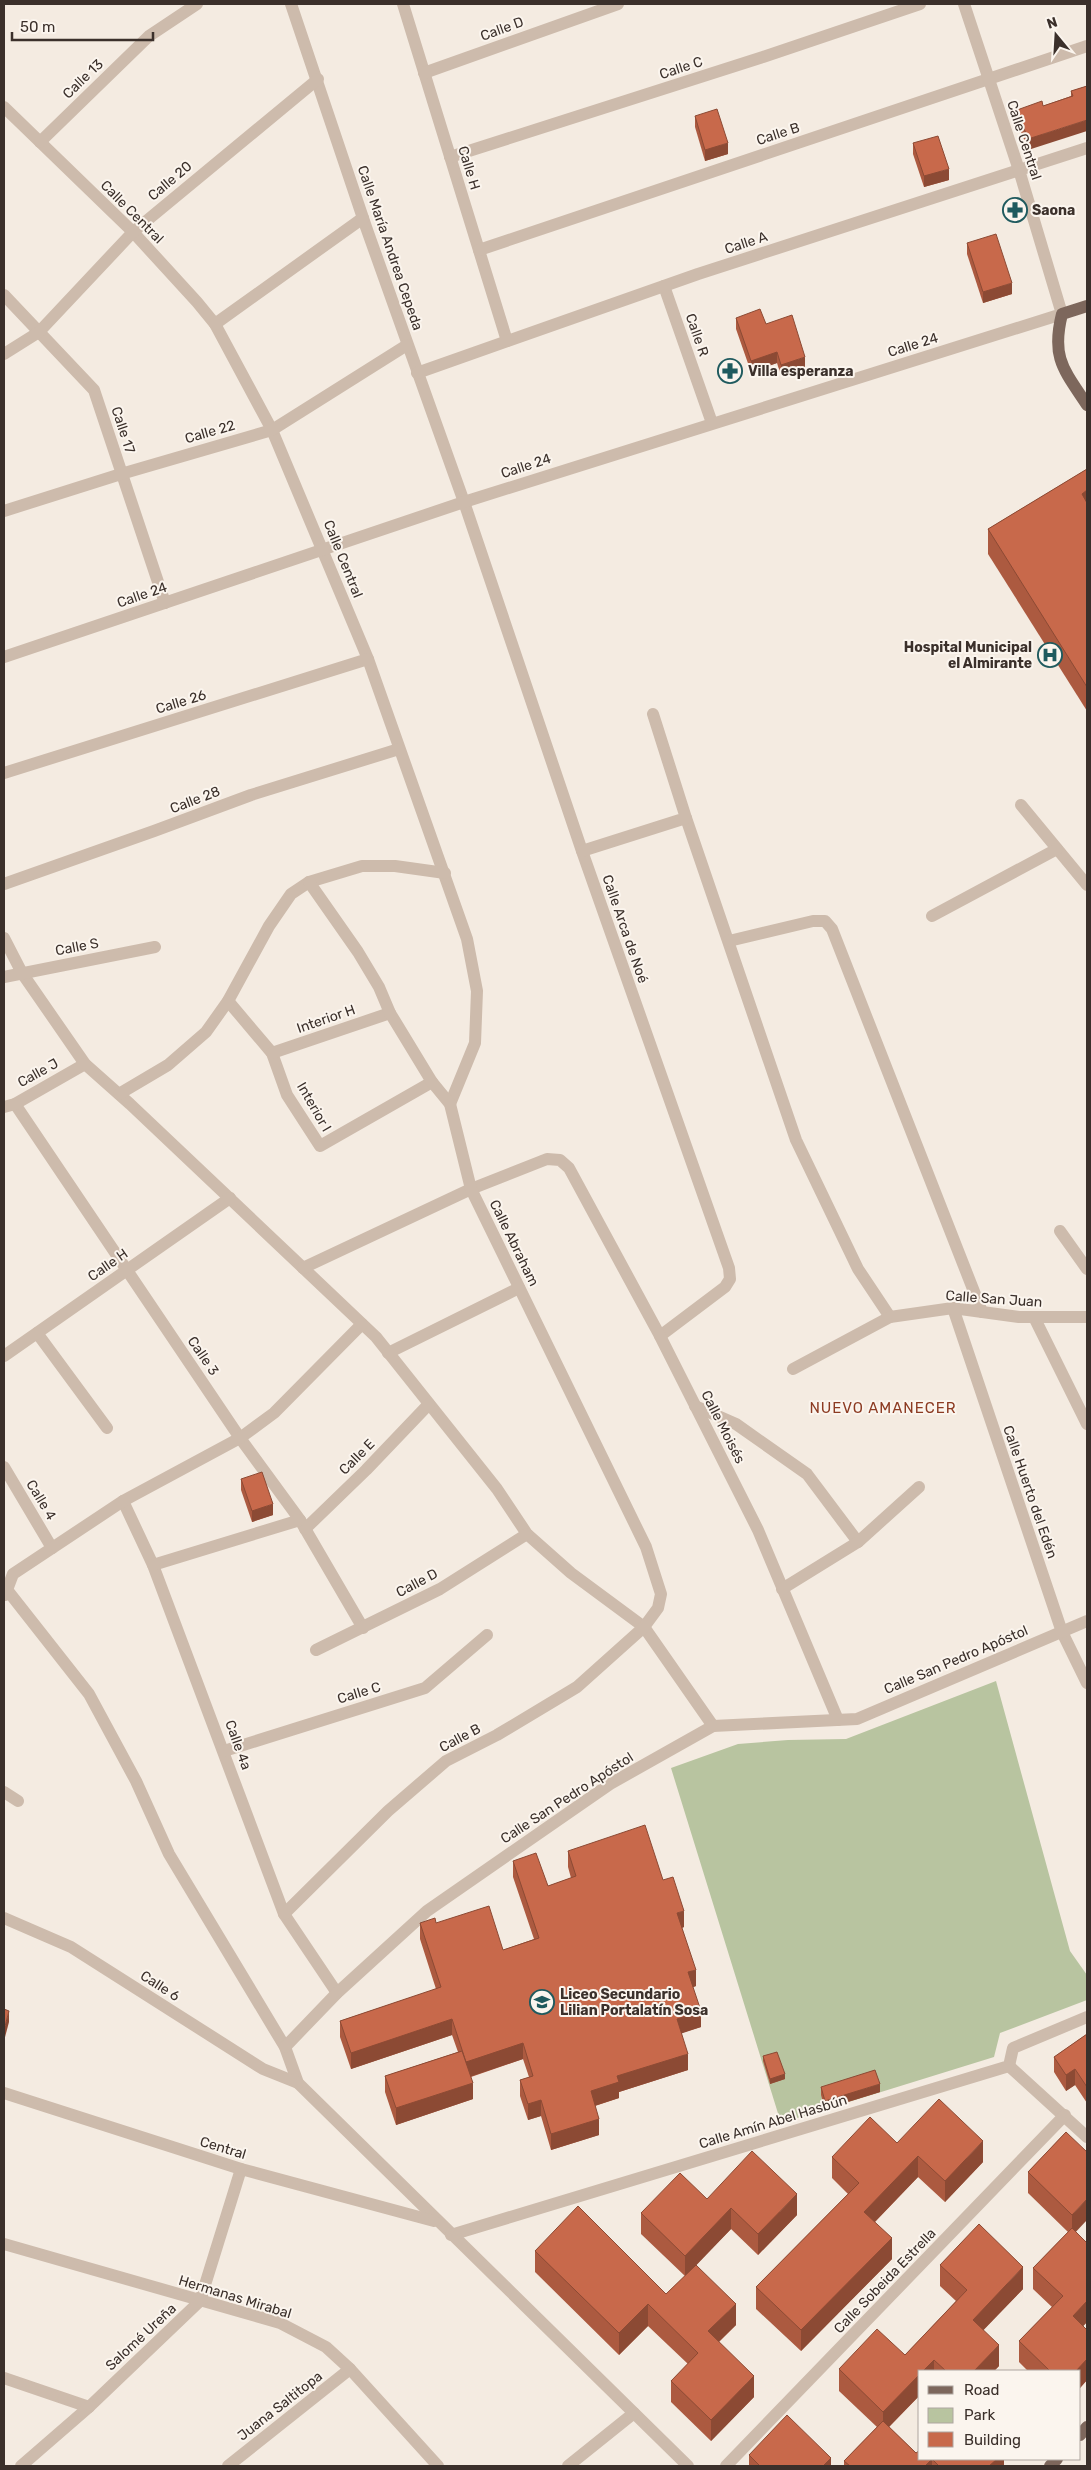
<svg xmlns="http://www.w3.org/2000/svg" width="1091" height="2470" font-family="Rubik,sans-serif">
<style>
.green{fill:#b8c4a0}
.lines{fill:none;stroke-linecap:round;stroke-linejoin:round}
.minor{stroke:#cdbbac;stroke-width:12}
.major{stroke:#7d675c;stroke-width:12}
.wall{fill:#ac5a40}
.shaded-wall{fill:#8c4a34}
.building{fill:#c8694b;stroke:#8c4a34}
.labels{text-anchor:middle;dominant-baseline:central;stroke-width:4;stroke-linejoin:round;paint-order:stroke}
.street-label{font-size:14px;fill:#3b302b;stroke:#fbf5ee}
.poi-label{font-size:14px;font-weight:bold;fill:#3b302b;stroke:#fbf5ee;text-anchor:start}
.neighbourhood-label{font-size:15px;letter-spacing:1px;fill:#8c3b22;stroke:#fbf5ee}
</style>
<rect width="100%" height="100%" fill="#f4ebe1"/>
<!-- green -->
<polygon class="green" points="996,1681 1070,1951 1087,1975 1087,2000 1000,2033 994,2057 781,2123 671,1768 738,1744 788,1740 846,1739"/>
<g class="lines">
<!-- minor -->
<g class="minor">
<polyline points="291,4 366,227 464,502 582,851 729,1268 730,1279 725,1287 660,1336"/>
<polyline points="403,4 507,341"/>
<polyline points="424,73 618,4"/>
<polyline points="4,107 133,232 197,302 215,324 272,430 368,659 467,939 477,991 475,1043 450,1104"/>
<polyline points="40,142 149,36 197,4"/>
<polyline points="450,157 763,57 920,4"/>
<polyline points="479,250 1087,46"/>
<polyline points="664,286 712,423"/>
<polyline points="4,295 94,390 165,603"/>
<polyline points="215,324 363,218"/>
<polyline points="4,354 39,332 133,232 318,79"/>
<polyline points="417,373 698,274 1087,148"/>
<polyline points="4,511 121,474 272,430 407,345"/>
<polyline points="4,657 464,502 1062,314 1019,170 964,4"/>
<polyline points="4,773 368,659"/>
<polyline points="1021,805 1087,885"/>
<polyline points="686,818 796,1140 858,1269 890,1317"/>
<polyline points="582,851 686,818 653,714"/>
<polyline points="4,884 154,831 251,795 399,749"/>
<polyline points="932,916 1057,849"/>
<polyline points="4,938 22,973 85,1064 130,1104 376,1337 497,1489 527,1534 571,1573 644,1627 713,1726"/>
<polyline points="729,941 813,921 825,921 832,929 982,1312"/>
<polyline points="4,977 155,947"/>
<polyline points="228,1001 272,1053 287,1095 320,1146 432,1082"/>
<polyline points="272,1053 390,1013"/>
<polyline points="119,1094 168,1065 206,1032 228,1001 269,926 291,894 309,882 362,866 395,866 445,873"/>
<polyline points="15,1104 240,1438 300,1520 363,1628"/>
<polyline points="4,1107 15,1104 85,1064"/>
<polyline points="1060,1231 1087,1269"/>
<polyline points="303,1268 471,1189 547,1159 560,1160 569,1168 660,1336 758,1530 838,1720"/>
<polyline points="953,1308 1062,1632 1087,1683"/>
<polyline points="1034,1317 1087,1424"/>
<polyline points="37,1333 107,1428"/>
<polyline points="388,1353 519,1288"/>
<polyline points="4,1356 230,1198"/>
<polyline points="793,1369 890,1317 953,1308 1019,1317 1087,1317"/>
<polyline points="695,1406 736,1424 807,1474 858,1542"/>
<polyline points="4,1467 52,1548"/>
<polyline points="123,1501 153,1565 284,1914 337,1993"/>
<polyline points="305,1529 366,1470 429,1404"/>
<polyline points="153,1565 300,1520"/>
<polyline points="4,1586 89,1694 136,1781 169,1854 285,2047 298,2083 688,2466"/>
<polyline points="782,1589 858,1542 919,1487"/>
<polyline points="5,1595 13,1574 123,1501 240,1438 274,1413 362,1324"/>
<polyline points="316,1650 440,1589 527,1534"/>
<polyline points="224,1751 425,1688 487,1635"/>
<polyline points="4,1792 18,1801"/>
<polyline points="284,1914 388,1811 446,1761 497,1735 577,1687 644,1627 658,1608 661,1594 646,1547 471,1189 450,1104 432,1082 390,1013 379,987 358,952 309,882"/>
<polyline points="4,1918 71,1947 263,2069 298,2083"/>
<polyline points="285,2047 337,1993 427,1911 610,1784 713,1726 857,1719 1087,1621"/>
<polyline points="1009,2066 1087,2137"/>
<polyline points="4,2093 241,2169 434,2221"/>
<polyline points="451,2235 1009,2066 1013,2048 1087,2017"/>
<polyline points="4,2244 280,2323 326,2347 350,2369 438,2466"/>
<polyline points="4,2378 89,2407"/>
<polyline points="21,2466 89,2407 200,2301 241,2169"/>
<polyline points="228,2466 350,2369"/>
<polyline points="568,2466 634,2413"/>
<polyline points="726,2466 1065,2115"/>
</g>
<!-- major -->
<g class="major">
<path d="M1087,306L1062,314C1051,358 1064,370 1087,405"/>
<polyline points="1080,2435 1087,2427"/>
<polyline points="1050,2466 1057,2459"/>
</g>
</g>
<!-- wall -->
<g class="wall">
<polygon points="1087,86 1028,150 1017,121 1017,110 1043,106 1071,96 1071,91"/>
<polygon points="695,116 728,154 705,161 695,127"/>
<polygon points="913,143 949,180 924,187 913,154"/>
<polygon points="967,243 1012,294 983,303 967,254"/>
<polygon points="736,318 766,324 805,368 781,376 777,363 751,372 736,329"/>
<polygon points="1087,469 1087,711 988,554 988,529"/>
<polygon points="241,1479 273,1515 252,1522 241,1490"/>
<polygon points="568,1851 663,1880 684,1927 682,1928 696,1986 693,1987 701,2027 681,2033 688,2070 619,2092 619,2098 595,2106 599,2135 551,2150 541,2116 528,2120 520,2096 520,2080 529,2077 523,2059 471,2077 473,2099 396,2125 385,2092 385,2076 458,2052 452,2035 351,2069 340,2037 340,2021 436,1989 420,1939 420,1923 436,1923 503,1950 534,1939 513,1877 513,1861 548,1886 571,1878 568,1867"/>
<polygon points="1087,2034 1087,2103 1075,2085 1066,2091 1054,2072 1054,2057"/>
<polygon points="763,2056 785,2079 770,2084 763,2061"/>
<polygon points="821,2087 880,2092 825,2109 821,2095"/>
<polygon points="1066,2132 1076,2232 1087,2243 1087,2322 1083,2326 1087,2330 1087,2380 1080,2388 1080,2371 1028,2371 1019,2362 1019,2341 1052,2307 1033,2289 1033,2268 1068,2232 1028,2193 1028,2172"/>
<polygon points="897,2143 983,2162 945,2202 918,2177 875,2222 892,2259 801,2351 756,2309 756,2287 848,2194 832,2178 832,2157"/>
<polygon points="707,2199 797,2215 758,2255 731,2229 696,2265 736,2325 719,2342 754,2397 711,2441 671,2402 671,2381 688,2364 648,2326 619,2355 535,2272 535,2251 666,2294 685,2276 641,2234 641,2213"/>
<polygon points="940,2265 1023,2289 983,2330 999,2366 994,2371 920,2371 920,2395 889,2427 916,2453 1004,2459 1004,2466 844,2466 844,2461 877,2427 839,2391 839,2369 905,2355 956,2301 940,2286"/>
<polygon points="749,2455 831,2466 749,2466"/>
</g>
<!-- shaded-wall -->
<g class="shaded-wall">
<polygon points="1087,120 1087,131 1028,150 1028,139"/>
<polygon points="728,143 728,154 705,161 705,150"/>
<polygon points="949,169 949,180 924,187 924,176"/>
<polygon points="1012,283 1012,294 983,303 983,292"/>
<polygon points="777,352 777,363 751,372 751,361"/>
<polygon points="805,357 805,368 781,376 781,365"/>
<polygon points="1087,490 1087,515 1082,494"/>
<polygon points="273,1504 273,1515 252,1522 252,1511"/>
<polygon points="684,1911 684,1927 677,1929 677,1913"/>
<polygon points="696,1970 696,1986 688,1989 688,1972"/>
<polygon points="9,2011 9,2022 4,2041 4,2030"/>
<polygon points="701,2011 701,2027 677,2035 677,2019"/>
<polygon points="452,2019 452,2035 351,2069 351,2053"/>
<polygon points="523,2043 523,2059 466,2078 466,2062"/>
<polygon points="688,2054 688,2070 619,2092 619,2098 591,2107 591,2091 617,2076"/>
<polygon points="1075,2069 1075,2085 1066,2091 1066,2075"/>
<polygon points="785,2074 785,2079 770,2084 770,2079"/>
<polygon points="473,2083 473,2099 396,2125 396,2108"/>
<polygon points="880,2084 880,2092 825,2109 825,2101"/>
<polygon points="541,2100 541,2116 528,2120 528,2104"/>
<polygon points="599,2119 599,2135 551,2150 551,2134"/>
<polygon points="983,2141 983,2162 945,2202 945,2181"/>
<polygon points="918,2156 918,2177 864,2233 864,2212"/>
<polygon points="797,2194 797,2215 758,2255 758,2234"/>
<polygon points="1087,2199 1087,2220 1072,2236 1072,2215"/>
<polygon points="731,2208 731,2229 685,2277 685,2256"/>
<polygon points="892,2238 892,2259 801,2351 801,2330"/>
<polygon points="1023,2267 1023,2289 973,2341 973,2320"/>
<polygon points="1087,2301 1087,2322 1073,2337 1073,2316"/>
<polygon points="648,2304 648,2326 619,2355 619,2333"/>
<polygon points="736,2304 736,2325 708,2352 708,2331"/>
<polygon points="999,2345 999,2366 994,2371 974,2371"/>
<polygon points="1087,2359 1087,2380 1080,2388 1080,2371 1076,2371"/>
<polygon points="934,2360 934,2371 923,2371"/>
<polygon points="920,2374 920,2395 883,2433 883,2412"/>
<polygon points="754,2376 754,2397 711,2441 711,2420"/>
<polygon points="831,2458 831,2466 823,2466"/>
<polygon points="932,2459 932,2466 925,2466"/>
<polygon points="997,2459 1004,2459 1004,2466 989,2466"/>
</g>
<!-- building -->
<g class="building">
<polygon points="1087,86 1087,120 1028,139 1017,110 1042,101 1043,106 1073,96 1071,91"/>
<polygon points="717,109 728,143 705,150 695,116"/>
<polygon points="938,136 949,169 924,176 913,143"/>
<polygon points="996,234 1012,283 983,292 967,243"/>
<polygon points="760,309 766,324 792,315 805,357 781,365 777,352 751,361 736,318"/>
<polygon points="1087,469 1087,490 1082,494 1087,503 1087,687 988,529"/>
<polygon points="262,1472 273,1504 252,1511 241,1479"/>
<polygon points="645,1825 663,1880 673,1877 684,1911 677,1913 696,1970 688,1972 701,2011 677,2019 688,2054 617,2076 619,2082 591,2091 599,2119 551,2134 541,2100 528,2104 520,2080 533,2076 523,2043 466,2062 452,2019 351,2053 340,2021 441,1987 420,1923 435,1918 436,1923 489,1906 503,1950 539,1938 513,1861 536,1853 548,1886 576,1876 568,1851"/>
<polygon points="4,2009 9,2011 4,2030"/>
<polygon points="1087,2034 1087,2087 1075,2069 1066,2075 1054,2057"/>
<polygon points="462,2051 473,2083 396,2108 385,2076"/>
<polygon points="777,2052 785,2074 770,2079 763,2056"/>
<polygon points="875,2070 880,2084 825,2101 821,2087"/>
<polygon points="939,2099 983,2141 945,2181 918,2156 864,2212 892,2238 801,2330 756,2287 859,2183 832,2157 870,2117 897,2143"/>
<polygon points="1066,2132 1087,2152 1087,2199 1072,2215 1028,2172"/>
<polygon points="752,2151 797,2194 758,2234 731,2208 685,2256 641,2213 680,2173 707,2199"/>
<polygon points="578,2206 666,2294 696,2265 736,2304 708,2331 754,2376 711,2420 671,2381 698,2353 648,2304 619,2333 535,2251"/>
<polygon points="979,2224 1023,2267 973,2320 999,2345 974,2371 946,2371 934,2360 923,2371 920,2371 920,2374 883,2412 839,2369 877,2329 905,2355 967,2290 940,2265"/>
<polygon points="1072,2228 1087,2243 1087,2301 1073,2316 1087,2330 1087,2359 1076,2371 1050,2371 1019,2341 1063,2296 1033,2268"/>
<polygon points="787,2415 831,2458 823,2466 760,2466 749,2455"/>
<polygon points="883,2421 916,2453 920,2450 920,2459 997,2459 989,2466 939,2466 932,2459 925,2466 850,2466 844,2461"/>
</g>
<!-- icons -->
<defs>
<symbol id="pharmacy-ring" viewBox="-11 -11 22 22"><circle r="9.5" fill="#fbf5ee" stroke="#1f5a5e" stroke-width="1.5"/><path d="M-2-6h4v4h4v4h-4v4h-4v-4h-4v-4h4Z" fill="#1f5a5e"/></symbol>
<symbol id="hospital-ring" viewBox="-11 -11 22 22"><circle r="9.5" fill="#fbf5ee" stroke="#1f5a5e" stroke-width="1.5"/><path d="M-5-5h3v3.5h4V-5h3V5h-3V1.5h-4V5h-3Z" fill="#1f5a5e"/></symbol>
<symbol id="school-ring" viewBox="-11 -11 22 22"><circle r="9.5" fill="#fbf5ee" stroke="#1f5a5e" stroke-width="1.5"/><path d="M0-5L7-2L0 1L-7-2ZM-4 1L0 2.5L4 1V4Q0 6-4 4Z" fill="#1f5a5e"/></symbol>
</defs>
<g fill-rule="evenodd">
<use href="#pharmacy-ring" x="1001" y="196" width="28" height="28"/>
<use href="#pharmacy-ring" x="716" y="357" width="28" height="28"/>
<use href="#hospital-ring" x="1036" y="641" width="28" height="28"/>
<use href="#school-ring" x="528" y="1988" width="28" height="28"/>
</g>
<g class="labels">
<!-- street labels -->
<g class="street-label">
<text transform="translate(502 29) rotate(-20)">Calle D</text>
<text transform="translate(681 68) rotate(-18)">Calle C</text>
<text transform="translate(83 79) rotate(-44)">Calle 13</text>
<text transform="translate(778 134) rotate(-18)">Calle B</text>
<text transform="translate(1024 140) rotate(72)">Calle Central</text>
<text transform="translate(469 168) rotate(73)">Calle H</text>
<text transform="translate(170 181) rotate(-40)">Calle 20</text>
<text transform="translate(132 212) rotate(45)">Calle Central</text>
<text transform="translate(746 243) rotate(-18)">Calle A</text>
<text transform="translate(390 248) rotate(71)">Calle María Andrea Cepeda</text>
<text transform="translate(697 335) rotate(71)">Calle R</text>
<text transform="translate(913 345) rotate(-17)">Calle 24</text>
<text transform="translate(123 430) rotate(72)">Calle 17</text>
<text transform="translate(210 432) rotate(-16)">Calle 22</text>
<text transform="translate(526 466) rotate(-18)">Calle 24</text>
<text transform="translate(343 559) rotate(68)">Calle Central</text>
<text transform="translate(142 595) rotate(-19)">Calle 24</text>
<text transform="translate(181 702) rotate(-17)">Calle 26</text>
<text transform="translate(195 800) rotate(-21)">Calle 28</text>
<text transform="translate(625 929) rotate(71)">Calle Arca de Noé</text>
<text transform="translate(77 947) rotate(-11)">Calle S</text>
<text transform="translate(326 1019) rotate(-19)">Interior H</text>
<text transform="translate(38 1073) rotate(-29)">Calle J</text>
<text transform="translate(314 1107) rotate(60)">Interior I</text>
<text transform="translate(514 1243) rotate(64)">Calle Abraham</text>
<text transform="translate(108 1265) rotate(-35)">Calle H</text>
<text transform="translate(994 1299) rotate(4)">Calle San Juan</text>
<text transform="translate(203 1356) rotate(56)">Calle 3</text>
<text transform="translate(723 1427) rotate(63)">Calle Moisés</text>
<text transform="translate(357 1457) rotate(-45)">Calle E</text>
<text transform="translate(1030 1492) rotate(71)">Calle Huerto del Edén</text>
<text transform="translate(41 1500) rotate(59)">Calle 4</text>
<text transform="translate(417 1583) rotate(-28)">Calle D</text>
<text transform="translate(956 1660) rotate(-23)">Calle San Pedro Apóstol</text>
<text transform="translate(359 1693) rotate(-17)">Calle C</text>
<text transform="translate(460 1738) rotate(-28)">Calle B</text>
<text transform="translate(238 1745) rotate(70)">Calle 4a</text>
<text transform="translate(567 1798) rotate(-33)">Calle San Pedro Apóstol</text>
<text transform="translate(160 1986) rotate(33)">Calle 6</text>
<text transform="translate(773 2122) rotate(-17)">Calle Amín Abel Hasbún</text>
<text transform="translate(223 2148) rotate(17)">Central</text>
<text transform="translate(885 2281) rotate(-46)">Calle Sobeida Estrella</text>
<text transform="translate(235 2297) rotate(17)">Hermanas Mirabal</text>
<text transform="translate(141 2337) rotate(-43)">Salomé Ureña</text>
<text transform="translate(280 2406) rotate(-38)">Juana Saltitopa</text>
</g>
<!-- poi labels -->
<g class="poi-label">
<text x="1032" y="210">Saona</text>
<text x="748" y="371">Villa esperanza</text>
<text x="1032" y="647" text-anchor="end">Hospital Municipal<tspan x="1032" dy="16">el Almirante</tspan></text>
<text x="560" y="1994">Liceo Secundario<tspan x="560" dy="16">Lilian Portalatín Sosa</tspan></text>
</g>
<!-- neighbourhood labels -->
<g class="neighbourhood-label">
<text x="883" y="1408">NUEVO AMANECER</text>
</g>
</g>
<!-- border -->
<rect width="1091" height="2470" fill="none" stroke="#3b302b" stroke-width="10"/>
<!-- legend -->
<rect x="918" y="2370" width="162" height="90" fill="#fbf5ee" stroke="#aea6a0"/>
<rect x="928" y="2386" width="25" height="8" fill="#7d675c" stroke="#aea6a0"/>
<text x="964" y="2395" font-size="15" fill="#3b302b">Road</text>
<rect x="928" y="2408" width="25" height="15" fill="#b8c4a0" stroke="#aea6a0"/>
<text x="964" y="2420" font-size="15" fill="#3b302b">Park</text>
<rect x="928" y="2432" width="25" height="15" fill="#c8694b" stroke="#aea6a0"/>
<text x="964" y="2445" font-size="15" fill="#3b302b">Building</text>
<!-- north arrow -->
<g transform="translate(1056 35) rotate(342)" stroke="#fbf5ee" stroke-width="4" paint-order="stroke">
<path d="M0-4L9 19L0 12L-9 19Z" fill="#3b302b"/>
<text y="-8" font-size="14" font-weight="bold" text-anchor="middle" fill="#3b302b">N</text>
</g>
<!-- scale -->
<path d="M12 32v8h141v-8" fill="none" stroke="#3b302b" stroke-width="2.5"/>
<text x="20" y="32" font-size="15" fill="#3b302b" stroke="#fbf5ee" stroke-width="4" paint-order="stroke">50 m</text>
</svg>
